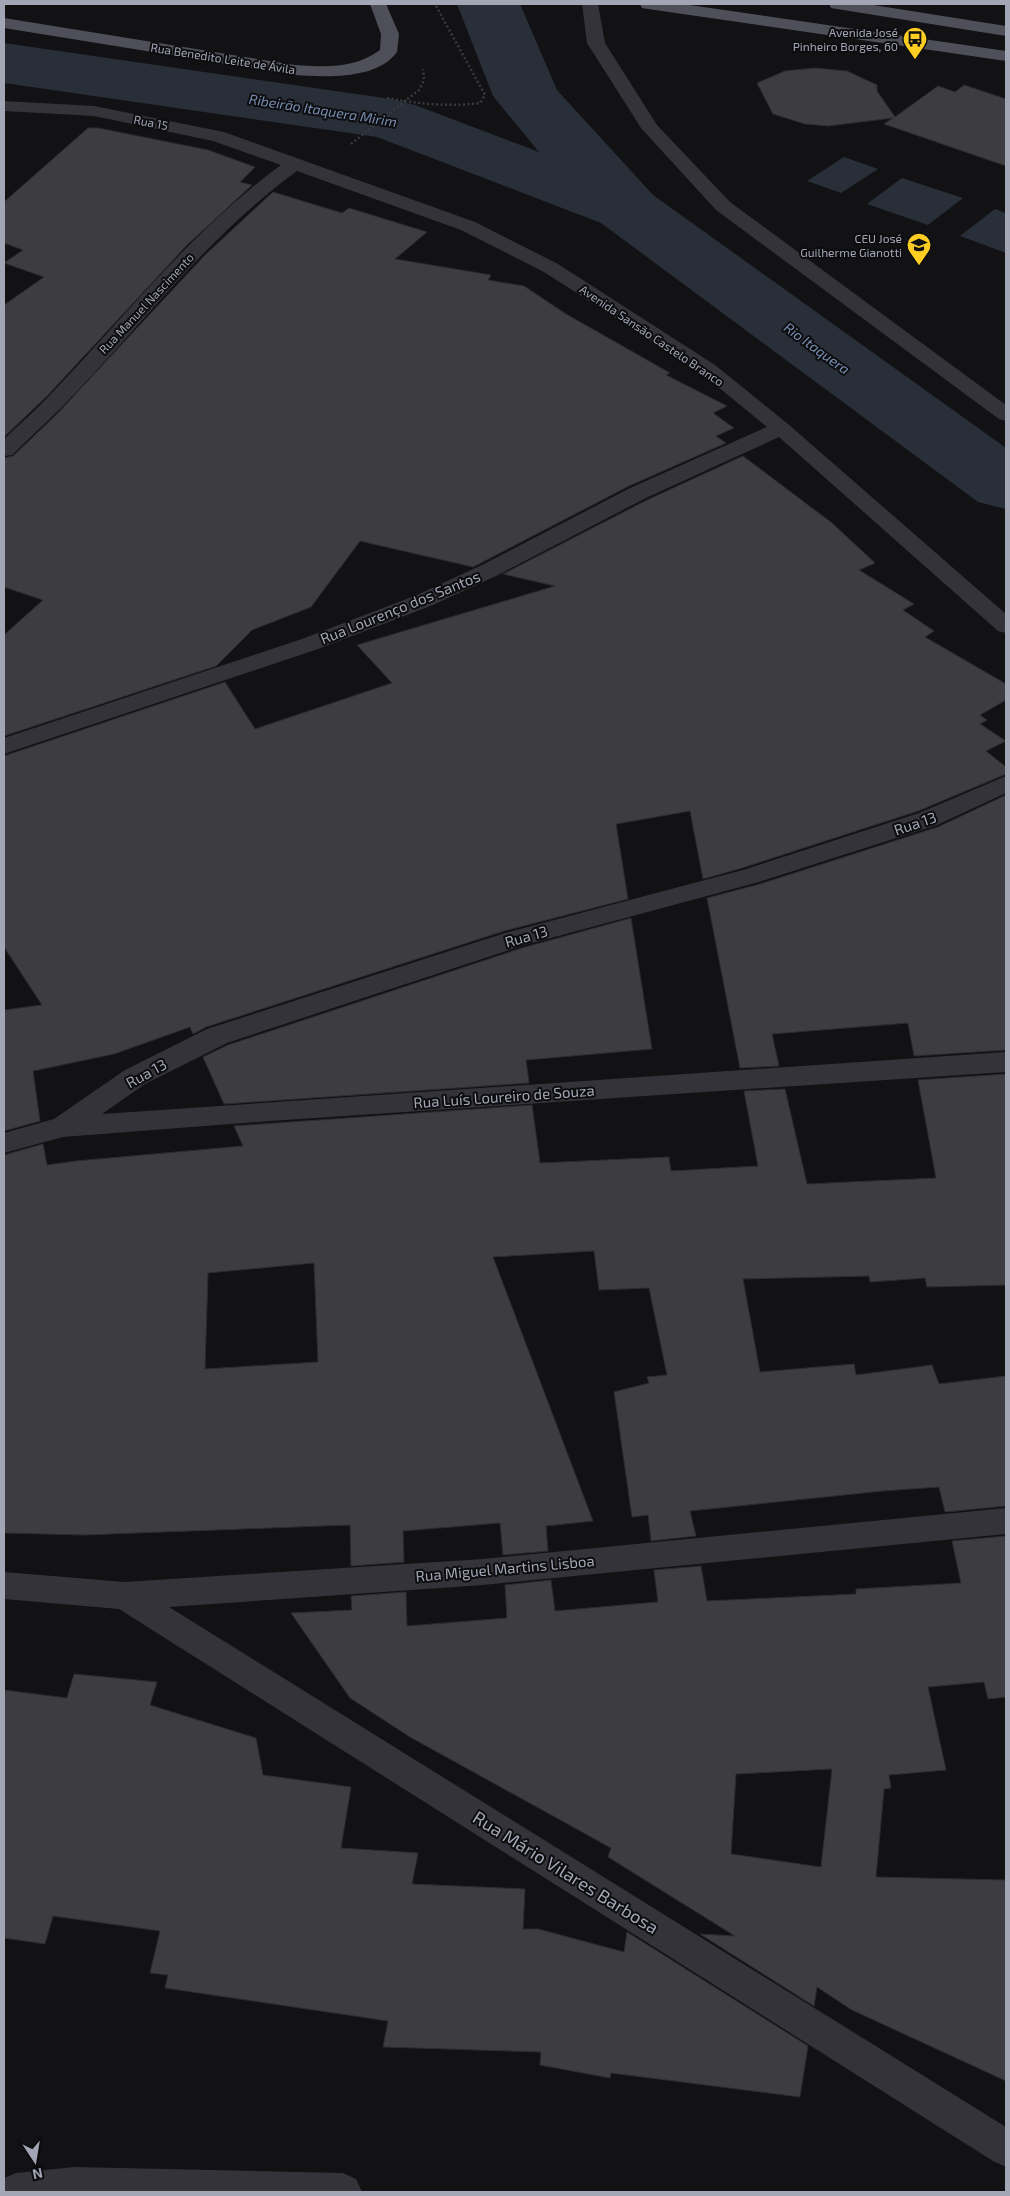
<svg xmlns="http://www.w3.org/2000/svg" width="1010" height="2196" font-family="'Exo 2',sans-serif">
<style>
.water{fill:#282f38}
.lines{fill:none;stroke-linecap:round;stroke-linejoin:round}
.river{fill:#282f38;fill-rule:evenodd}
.building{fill:#3c3c41;stroke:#2c2c30;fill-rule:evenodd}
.path{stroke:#393a40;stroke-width:2.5;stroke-dasharray:2 2.5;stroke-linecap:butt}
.street{fill:#333339;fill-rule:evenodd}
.primary{fill:#4e4f58;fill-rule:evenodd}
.labels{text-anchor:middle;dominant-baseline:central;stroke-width:4;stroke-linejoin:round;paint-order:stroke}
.far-poi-label{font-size:12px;fill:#a2a6b5;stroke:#0d0d0f;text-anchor:end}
.far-street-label{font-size:12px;fill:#a2a6b5;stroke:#0d0d0f}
.far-water-label{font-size:14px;font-style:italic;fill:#778fb3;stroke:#0d0d0f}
.street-label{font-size:15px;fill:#a2a6b5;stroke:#0d0d0f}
.near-street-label{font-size:18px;fill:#a2a6b5;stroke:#0d0d0f}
</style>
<rect width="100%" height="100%" fill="#121214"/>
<!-- water -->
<g class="water">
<polygon points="844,157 878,169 841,193 807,181"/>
<polygon points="902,178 963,198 928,225 867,204"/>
<polygon points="995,209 1006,213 1006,253 960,236"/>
</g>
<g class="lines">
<!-- river -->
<polygon class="river" points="457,4 520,4 557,90 653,195 1006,448 1006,509 978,502 601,223 377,137 4,83 4,43 391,99 415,105 539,152 493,96"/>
</g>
<!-- building -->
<g class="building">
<polygon points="815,68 847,71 877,85 877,91 895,117 938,86 955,92 964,85 1006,99 1006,166 884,124 893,118 828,126 805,124 773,114 757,83 785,71"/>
<polygon points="88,128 98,128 208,150 255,167 240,182 252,185 187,245 47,396 4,437 4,305 44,277 4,263 23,250 4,243 4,202"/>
<polygon points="273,192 342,213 349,208 427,232 395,259 491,275 488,280 524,286 566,314 670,373 666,375 727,406 713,413 734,428 716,436 726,443 629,486 473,567 360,541 311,607 252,630 216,666 4,736 4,635 43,600 4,587 4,458 13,456 56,415 205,255"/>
<polygon points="743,456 832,523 875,563 859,570 914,604 903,610 934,631 925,637 1006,684 1006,700 980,715 987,720 980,724 1006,741 986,751 1006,767 1006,774 918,811 742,868 703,879 690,811 616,824 628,899 504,931 206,1027 193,1034 190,1027 114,1054 33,1071 40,1121 4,1131 4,1010 42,1005 4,947 4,756 225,682 255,729 392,683 357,645 555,586 503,574 647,500"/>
<polygon points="1006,795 1006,1050 914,1056 908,1023 772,1034 779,1066 740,1068 707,898 760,884 938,827"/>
<polygon points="631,918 652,1049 526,1060 529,1083 224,1104 203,1057 228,1045 522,948"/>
<path d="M1006,1074V1285L927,1287L925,1278L870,1282L869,1276L743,1279L760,1372L854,1364L856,1375L932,1365L939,1384L1006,1376V1506L945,1512L939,1487L883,1491L690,1511L696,1536L651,1541L648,1515L632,1517L614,1392L649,1383L647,1377L667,1375L649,1288L599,1290L594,1251L493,1257L593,1521L546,1526L548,1551L503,1555L500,1523L403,1531L404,1562L351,1566L350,1525L84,1535L4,1533V1155L43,1144L47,1165L76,1161L243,1146L234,1126L532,1105L540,1163L669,1157L671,1171L758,1166L744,1091L785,1089L807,1184L936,1178L918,1080ZM314,1263L318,1362L205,1369L208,1273Z"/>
<path d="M1006,1536V1697L988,1699L984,1682L928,1687L946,1770L889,1775L891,1788L884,1789L876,1877L1006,1880V2081L852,2010L817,1987L814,2006L700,1934L735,1936L608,1857L611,1848L410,1737L350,1698L291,1613L352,1610L351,1596L406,1592L407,1626L507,1618L505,1585L551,1580L555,1611L658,1602L654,1570L701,1566L707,1601L856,1594V1589L961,1583L952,1541ZM832,1769L821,1867L731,1854L736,1774Z"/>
<polygon points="74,1674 157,1682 150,1705 256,1738 263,1775 351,1787 341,1848 418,1853 412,1884 525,1889 523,1929 538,1929 624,1952 627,1932 808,2046 800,2097 611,2073 610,2078 540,2065 541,2052 383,2047 388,2021 165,1988 168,1975 150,1973 160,1931 53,1916 45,1944 4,1938 4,1690 67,1698"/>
</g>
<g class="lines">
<!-- path -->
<g class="path">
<path d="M387,98C418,104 449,107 480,103L485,95L435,4"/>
<polyline points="351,144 419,90 424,80 423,69"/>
</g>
<!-- street -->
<g class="street">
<polygon points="582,4 598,4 605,43 657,125 730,202 1006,405 1006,421 999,419 716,210 641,128 587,43"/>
<path d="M4,101L94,106L224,132L475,222L558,264L715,365L788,424L1006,614V633L998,631L779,437L646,498L498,575L433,605L318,649L4,754V738L302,639L417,595L482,565L630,488L767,427L701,373L544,272L461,230L297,171C206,237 140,328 61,408C45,424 28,439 12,455L4,456V439C18,425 34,412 48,397C124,318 192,230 281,165L213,141L94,116L4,111Z"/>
<polygon points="1006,776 1006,793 937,825 759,882 521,946 227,1043 145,1084 102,1114 1006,1052 1006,1072 270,1121 63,1137 4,1153 4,1133 54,1119 125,1070 207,1029 505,933 743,870 919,813"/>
<polygon points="1006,1508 1006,1534 483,1585 169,1607 1006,2127 1006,2167 993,2161 119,1609 4,1599 4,1572 125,1582 483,1559"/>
<polygon points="74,2167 343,2173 356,2179 362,2192 4,2192 4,2178 16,2173"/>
</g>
<!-- primary -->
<g class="primary">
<path d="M370,4H386L399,34L397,52C377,80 325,77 295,75L4,28V18L295,65C325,67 354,69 380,50L381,34Z"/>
<polygon points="640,4 683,4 1006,51 1006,61 648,9 642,8"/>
<polygon points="829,4 867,4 1006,26 1006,36 837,9 831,8"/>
</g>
</g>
<!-- icons -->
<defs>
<symbol id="bus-pin" viewBox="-11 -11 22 30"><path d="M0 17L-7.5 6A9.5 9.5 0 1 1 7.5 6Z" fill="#fdce21" stroke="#0d0d0f"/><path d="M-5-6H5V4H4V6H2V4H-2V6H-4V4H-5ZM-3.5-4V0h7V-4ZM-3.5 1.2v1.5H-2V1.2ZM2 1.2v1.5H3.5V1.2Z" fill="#111"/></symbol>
<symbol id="school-pin" viewBox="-11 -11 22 30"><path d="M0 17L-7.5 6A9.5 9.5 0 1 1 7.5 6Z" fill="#fdce21" stroke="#0d0d0f"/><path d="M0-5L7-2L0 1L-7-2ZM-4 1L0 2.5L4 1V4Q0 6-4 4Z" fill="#111"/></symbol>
</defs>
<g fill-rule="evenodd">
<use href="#bus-pin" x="901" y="25" width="28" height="38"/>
<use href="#school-pin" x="905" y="231" width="28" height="38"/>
</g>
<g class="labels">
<!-- far-poi labels -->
<g class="far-poi-label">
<text x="898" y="32">Avenida José<tspan x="898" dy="14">Pinheiro Borges, 60</tspan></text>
<text x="902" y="238">CEU José<tspan x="902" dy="14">Guilherme Gianotti</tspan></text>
</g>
<!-- far-street labels -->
<g class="far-street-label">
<text transform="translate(223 58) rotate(9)">Rua Benedito Leite de Ávila</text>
<text transform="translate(151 122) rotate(11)">Rua 15</text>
<text transform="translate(146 303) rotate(-47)">Rua Manuel Nascimento</text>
<text transform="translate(652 335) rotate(34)">Avenida Sansão Castelo Branco</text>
</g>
<!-- far-water labels -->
<g class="far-water-label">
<text transform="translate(323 110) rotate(9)">Ribeirão Itaquera Mirim</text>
<text transform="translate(817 348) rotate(36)">Rio Itaquera</text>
</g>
<!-- street labels -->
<g class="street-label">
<text transform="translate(400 607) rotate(-22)">Rua Lourenço dos Santos</text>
<text transform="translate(915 823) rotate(-19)">Rua 13</text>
<text transform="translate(526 936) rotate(-16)">Rua 13</text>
<text transform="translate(146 1073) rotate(-29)">Rua 13</text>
<text transform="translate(504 1096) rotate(-4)">Rua Luís Loureiro de Souza</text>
<text transform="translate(505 1568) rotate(-5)">Rua Miguel Martins Lisboa</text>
</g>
<!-- near-street labels -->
<g class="near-street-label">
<text transform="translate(566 1872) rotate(32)">Rua Mário Vilares Barbosa</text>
</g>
</g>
<!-- border -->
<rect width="1010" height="2196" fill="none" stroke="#a2a6b5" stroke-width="10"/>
<!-- north arrow -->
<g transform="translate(35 2161) rotate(168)" stroke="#0d0d0f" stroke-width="4" paint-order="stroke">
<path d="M0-4L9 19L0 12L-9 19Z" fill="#a2a6b5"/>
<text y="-8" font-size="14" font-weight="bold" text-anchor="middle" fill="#a2a6b5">N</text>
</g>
</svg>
